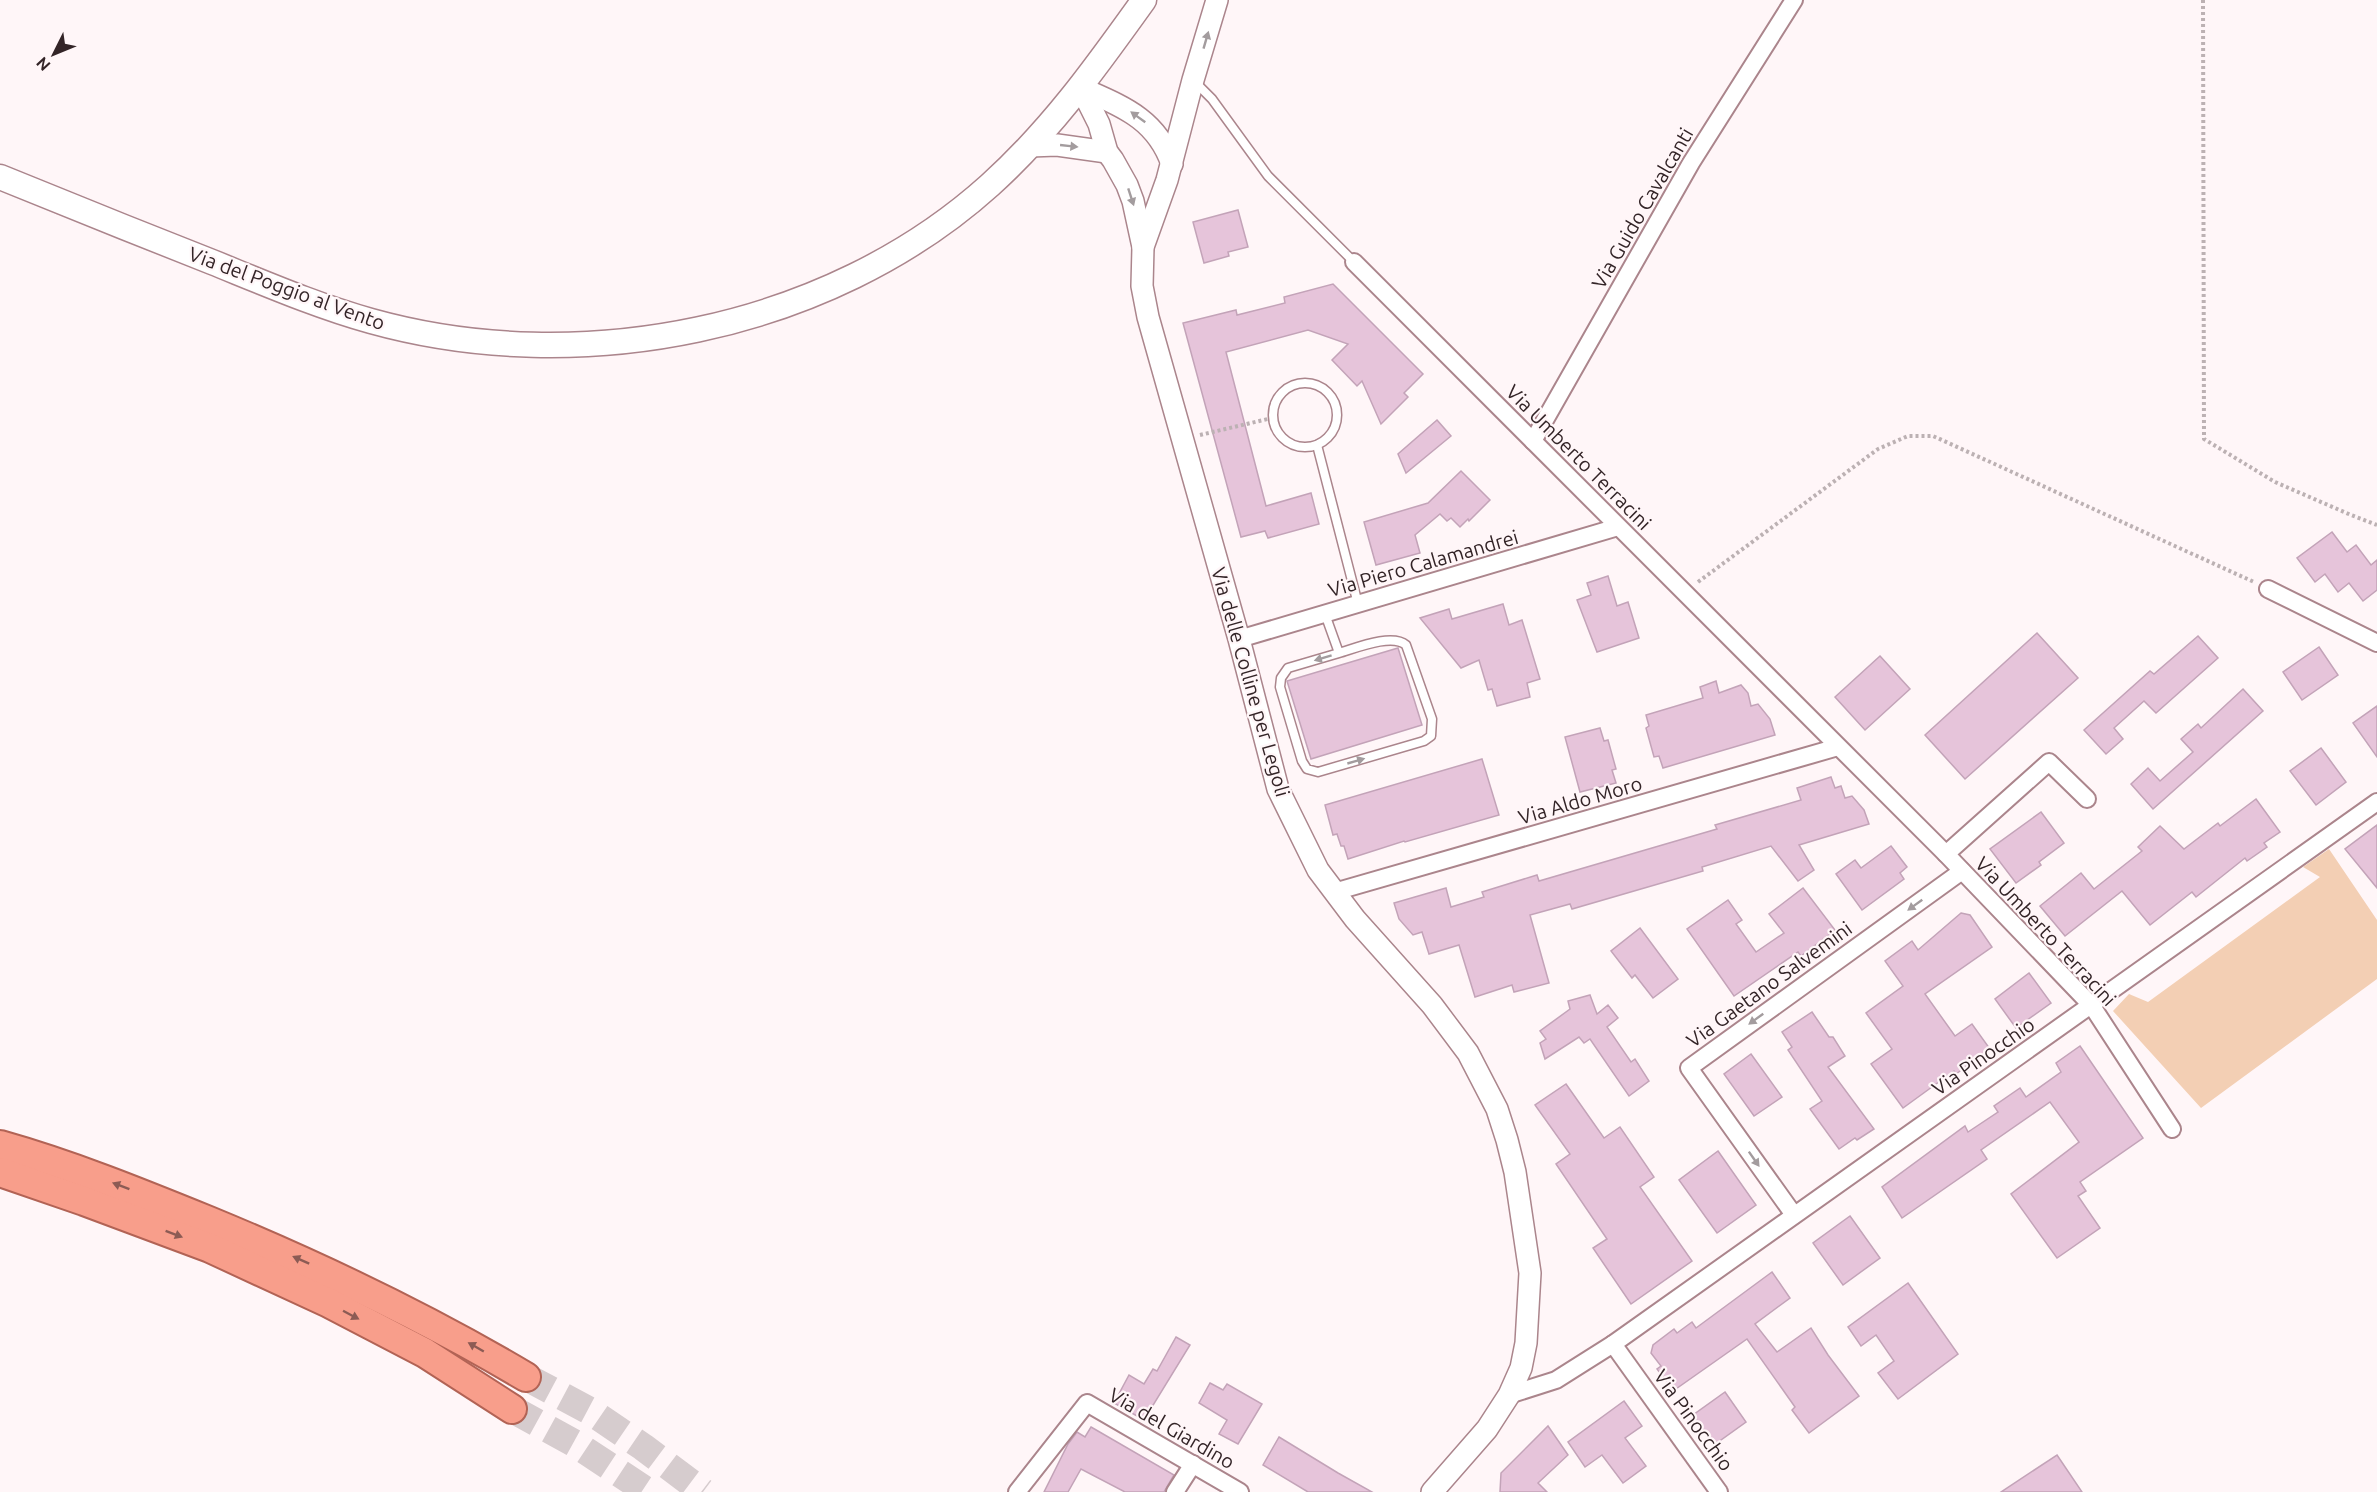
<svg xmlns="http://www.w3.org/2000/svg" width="2377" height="1492" font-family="Ubuntu,sans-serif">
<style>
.green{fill:#f3cfb4}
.building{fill:#e6c4da;stroke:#c3a3b8;stroke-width:1.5}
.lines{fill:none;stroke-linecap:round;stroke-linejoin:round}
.trunk-tunnel{stroke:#d6ccce;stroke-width:28;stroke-dasharray:28 14;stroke-linecap:butt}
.service-casing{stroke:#ab858c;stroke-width:11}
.minor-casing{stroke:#ab858c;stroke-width:20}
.tertiary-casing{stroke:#ab858c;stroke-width:24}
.secondary-casing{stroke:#ab858c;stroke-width:27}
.trunk-casing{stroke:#b26355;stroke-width:32}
.path{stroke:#bcb1b3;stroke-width:4;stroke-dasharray:3 3;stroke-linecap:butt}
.service{stroke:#fff;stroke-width:8}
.minor{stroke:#fff;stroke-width:16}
.tertiary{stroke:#fff;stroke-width:21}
.secondary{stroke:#fff;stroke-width:24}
.trunk{stroke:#f89e8b;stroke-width:28}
.oneway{fill:#a39c9e}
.oneway2{fill:#8c5b54}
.labels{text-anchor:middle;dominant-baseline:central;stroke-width:4.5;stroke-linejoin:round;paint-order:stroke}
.street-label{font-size:20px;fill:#332427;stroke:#fff6f8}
</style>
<rect width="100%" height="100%" fill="#fff6f8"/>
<!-- green -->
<polygon class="green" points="2329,849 2377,920 2377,979 2201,1108 2113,1011 2129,994 2148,1002 2320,877 2303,867"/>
<!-- building -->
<g class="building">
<polygon points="1238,210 1248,247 1228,252 1229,256 1204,263 1193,222"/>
<polygon points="1333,284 1423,374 1404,393 1408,397 1381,424 1362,381 1357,386 1332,360 1348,344 1308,330 1226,352 1266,506 1311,493 1319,524 1268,538 1265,531 1241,537 1183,323 1236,310 1237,315 1285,303 1284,297"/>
<polygon points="1437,420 1451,436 1406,473 1398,454"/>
<polygon points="1461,471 1490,500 1469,521 1468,519 1460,527 1451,518 1447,521 1440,514 1415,535 1420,553 1376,565 1364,522 1428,503"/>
<polygon points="2332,532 2347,552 2356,545 2371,565 2377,560 2377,590 2363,601 2349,583 2338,592 2325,574 2315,582 2297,558"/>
<polygon points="1608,576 1617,606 1628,602 1639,638 1597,652 1577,600 1591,595 1587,583"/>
<polygon points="1503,604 1509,625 1522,620 1540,679 1527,683 1530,697 1497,706 1492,689 1488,690 1479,660 1461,668 1420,618 1449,609 1452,619"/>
<polygon points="2037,633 2078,678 1965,779 1925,735"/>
<polygon points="2198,636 2218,658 2156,713 2144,701 2114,728 2123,739 2106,754 2084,730 2150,671 2154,674"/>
<polygon points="2319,647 2338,675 2302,700 2283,672"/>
<polygon points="1398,648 1422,725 1311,759 1287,681"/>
<polygon points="1880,656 1910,689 1865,730 1835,697"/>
<polygon points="1716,681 1719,693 1741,685 1748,693 1751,706 1758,704 1770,719 1775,735 1663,768 1659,756 1654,757 1646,728 1649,726 1646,715 1703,698 1700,687"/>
<polygon points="2243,689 2263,711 2153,809 2131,784 2148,768 2160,781 2193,752 2181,739 2198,724 2201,728"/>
<polygon points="2377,706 2377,757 2353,723"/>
<polygon points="1600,728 1604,741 1608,740 1616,769 1612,770 1616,783 1580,792 1565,737"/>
<polygon points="2321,748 2346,782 2316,805 2290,771"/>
<polygon points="1482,759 1499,815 1405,842 1404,841 1348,859 1344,846 1341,846 1337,834 1333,835 1325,805"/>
<polygon points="1831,777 1835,788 1841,786 1845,798 1852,796 1864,810 1869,824 1799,845 1814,870 1798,881 1771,846 1702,867 1703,871 1572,909 1570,904 1530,915 1549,983 1514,992 1512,985 1475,997 1459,945 1429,954 1422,932 1413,935 1399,919 1394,903 1446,888 1451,907 1484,897 1482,892 1537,875 1539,881 1717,829 1715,825 1801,800 1797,788"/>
<polygon points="2256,799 2280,832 2264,843 2267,847 2247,861 2245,858 2196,897 2192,892 2150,925 2122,891 2065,936 2040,906 2081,873 2094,889 2142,851 2138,847 2160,826 2184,849 2218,823 2220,826"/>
<polygon points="2041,812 2064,843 2039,862 2041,865 2016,883 1990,849"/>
<polygon points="2377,825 2377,888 2345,849"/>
<polygon points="1891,846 1907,867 1900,873 1904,879 1862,910 1836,874 1855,860 1861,868"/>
<polygon points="1803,888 1835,930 1801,956 1798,952 1734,996 1687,929 1728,900 1742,920 1736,924 1756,952 1784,933 1769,914"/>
<polygon points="1961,913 1970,915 1992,947 1925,994 1955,1036 1972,1024 1990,1049 1956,1074 1954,1071 1903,1108 1871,1064 1892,1049 1866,1013 1903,986 1885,961 1912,941 1918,950"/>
<polygon points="1640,928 1678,979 1653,998 1635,975 1632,978 1611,951"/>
<polygon points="2029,973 2051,1003 2016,1028 1995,999"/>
<polygon points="1590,995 1597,1014 1608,1005 1618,1018 1607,1027 1631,1062 1635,1059 1649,1081 1629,1096 1590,1039 1584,1043 1579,1037 1545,1059 1540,1043 1546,1039 1540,1031 1570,1009 1568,1001"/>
<polygon points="1812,1012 1829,1037 1833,1037 1845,1056 1828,1067 1874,1129 1857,1140 1855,1138 1839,1149 1810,1109 1822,1101 1788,1050 1792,1047 1782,1032"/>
<polygon points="2080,1046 2143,1138 2080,1182 2086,1191 2078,1196 2100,1228 2057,1258 2011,1194 2079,1142 2050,1102 1981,1150 1987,1159 1902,1218 1882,1187 1965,1126 1968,1132 1998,1112 1994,1106 2020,1088 2026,1097 2061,1072 2056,1063"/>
<polygon points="1751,1054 1782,1097 1754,1116 1724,1074"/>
<polygon points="1566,1084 1604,1138 1620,1127 1654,1177 1640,1187 1692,1261 1631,1304 1593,1248 1607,1239 1556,1164 1570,1154 1535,1105"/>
<polygon points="1718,1151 1756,1205 1717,1233 1679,1180"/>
<polygon points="1850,1216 1880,1258 1843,1285 1813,1243"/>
<polygon points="1772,1272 1790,1298 1755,1324 1777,1352 1811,1328 1828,1355 1859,1396 1809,1433 1792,1410 1795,1407 1747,1339 1673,1391 1657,1369 1661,1366 1651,1353 1653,1345 1674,1329 1677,1333 1692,1322 1696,1328"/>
<polygon points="1908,1283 1958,1354 1898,1399 1878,1373 1894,1361 1876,1335 1861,1346 1848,1327"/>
<polygon points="1176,1337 1190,1345 1144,1420 1114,1403 1129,1375 1144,1384 1153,1369 1157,1371"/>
<polygon points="1210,1383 1223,1390 1227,1384 1262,1404 1238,1444 1219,1434 1227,1420 1199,1403"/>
<polygon points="1725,1392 1746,1422 1714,1445 1693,1415"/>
<polygon points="1624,1401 1642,1426 1625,1438 1646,1466 1623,1483 1602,1455 1585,1467 1568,1442"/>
<polygon points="1548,1426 1568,1455 1538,1483 1547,1492 1500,1492 1501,1473"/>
<polygon points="1091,1427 1174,1475 1164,1492 1125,1492 1081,1469 1068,1492 1044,1492 1068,1444 1077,1432 1085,1437"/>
<polygon points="1279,1437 1338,1473 1372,1492 1308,1492 1263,1465"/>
<polygon points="2057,1455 2082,1492 2001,1492"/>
</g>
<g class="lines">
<!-- trunk-tunnel -->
<g class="trunk-tunnel">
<polyline points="526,1377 590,1411 643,1447 703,1492"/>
<polyline points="512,1409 574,1443 648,1492"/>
</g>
<defs>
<g id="service">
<polyline points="1194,81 1212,99 1268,176 1354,262"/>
<circle cx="1305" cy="415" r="32"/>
<polyline points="1317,445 1358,604"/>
<path d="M1325,614L1339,653L1288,668L1281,678L1280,687L1302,761L1307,769L1318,772L1424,741L1431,736L1432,719L1406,645C1392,633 1356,648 1339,653"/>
</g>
<g id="minor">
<polyline points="1354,262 1946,854 2092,1006 2172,1129"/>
<polyline points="1533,441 1691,163 1794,0"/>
<polyline points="2268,589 2377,643"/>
<polyline points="1239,639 1618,527"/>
<polyline points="1946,854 2049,762 2087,799"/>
<polyline points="1334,892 1838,747"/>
<polyline points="1794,1215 1689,1068 1962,871"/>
<polyline points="1613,1344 1719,1492"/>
<polyline points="1509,1395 1556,1380 1613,1344 2377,802"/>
<polyline points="1017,1492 1087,1403 1240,1492"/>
<polyline points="1175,1492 1193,1464"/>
</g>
<g id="tertiary">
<polyline points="1217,0 1193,80 1167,180 1143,247 1142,286 1148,317 1239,639 1278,789 1318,870 1355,919 1432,1005 1468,1053 1497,1109 1507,1140 1515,1172 1530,1273 1526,1343 1521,1368 1509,1395 1487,1429 1432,1492"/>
<polyline points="1081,88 1099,124 1107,152 1113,160 1127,185 1133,201 1143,247"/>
<path d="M1081,88C1121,106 1156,118 1172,164"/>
<polyline points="1030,146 1057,145 1107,152"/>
</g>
<path id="secondary" d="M0,177C71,206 141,234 212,262C264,283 317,306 371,321C579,379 828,331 990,185C1052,129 1096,67 1144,0"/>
<g id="trunk">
<path d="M0,1145C71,1165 140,1193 209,1221C318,1266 425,1317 526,1377"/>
<polyline points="0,1172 84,1201 210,1248 329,1303 425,1353 512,1409"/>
</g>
</defs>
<!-- service casing -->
<use href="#service" class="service-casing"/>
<!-- minor casing -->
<use href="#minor" class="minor-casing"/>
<!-- tertiary casing -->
<use href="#tertiary" class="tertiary-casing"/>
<!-- secondary casing -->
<use href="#secondary" class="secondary-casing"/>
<!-- trunk casing -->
<use href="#trunk" class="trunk-casing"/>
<!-- path -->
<g class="path">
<polyline points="2203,0 2204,439 2275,482 2351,515 2377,525"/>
<polyline points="1200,435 1272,418"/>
<polyline points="1698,582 1878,449 1908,436 1933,436 2254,582"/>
</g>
<!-- service -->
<use href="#service" class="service"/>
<!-- minor -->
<use href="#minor" class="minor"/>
<!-- tertiary -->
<use href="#tertiary" class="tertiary"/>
<!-- secondary -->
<use href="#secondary" class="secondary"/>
<!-- trunk -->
<use href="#trunk" class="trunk"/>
</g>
<!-- one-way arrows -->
<defs><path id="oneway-solid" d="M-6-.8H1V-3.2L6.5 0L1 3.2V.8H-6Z" transform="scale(1.5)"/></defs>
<g class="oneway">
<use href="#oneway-solid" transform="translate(1206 40) rotate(-74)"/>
<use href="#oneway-solid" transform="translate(1138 117) rotate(-144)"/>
<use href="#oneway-solid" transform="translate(1069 146) rotate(6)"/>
<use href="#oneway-solid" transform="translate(1131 197) rotate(72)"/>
<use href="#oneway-solid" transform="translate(1323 658) rotate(163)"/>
<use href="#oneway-solid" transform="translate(1356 761) rotate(-16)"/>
<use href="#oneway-solid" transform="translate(1915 905) rotate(144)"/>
<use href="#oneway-solid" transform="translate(1756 1019) rotate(144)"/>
<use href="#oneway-solid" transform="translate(1754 1159) rotate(55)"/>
</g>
<g class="oneway2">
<use href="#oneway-solid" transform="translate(121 1186) rotate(-159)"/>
<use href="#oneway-solid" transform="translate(174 1234) rotate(21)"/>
<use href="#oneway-solid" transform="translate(301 1260) rotate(-156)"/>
<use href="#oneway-solid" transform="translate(351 1315) rotate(28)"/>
<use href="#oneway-solid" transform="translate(476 1347) rotate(-150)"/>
</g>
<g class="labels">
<!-- street labels -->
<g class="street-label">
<text transform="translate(1642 208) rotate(-60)">Via Guido Cavalcanti</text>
<text transform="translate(287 288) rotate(20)">Via del Poggio al Vento</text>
<text transform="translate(1579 457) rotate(45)">Via Umberto Terracini</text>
<text transform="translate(1423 563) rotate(-16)">Via Piero Calamandrei</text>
<text transform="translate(1251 682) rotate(74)">Via delle Colline per Legoli</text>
<text transform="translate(1580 800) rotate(-16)">Via Aldo Moro</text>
<text transform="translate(2046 931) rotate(47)">Via Umberto Terracini</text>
<text transform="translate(1769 984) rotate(-36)">Via Gaetano Salvemini</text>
<text transform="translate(1983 1056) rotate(-35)">Via Pinocchio</text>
<text transform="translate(1694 1420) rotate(54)">Via Pinocchio</text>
<text transform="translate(1172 1428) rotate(30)">Via del Giardino</text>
</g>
</g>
<!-- north arrow -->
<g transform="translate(54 54) rotate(227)" stroke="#fff6f8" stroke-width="4.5" paint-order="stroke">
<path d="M0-4.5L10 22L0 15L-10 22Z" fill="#332427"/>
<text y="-9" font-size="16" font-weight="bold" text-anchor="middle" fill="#332427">N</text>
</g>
</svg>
